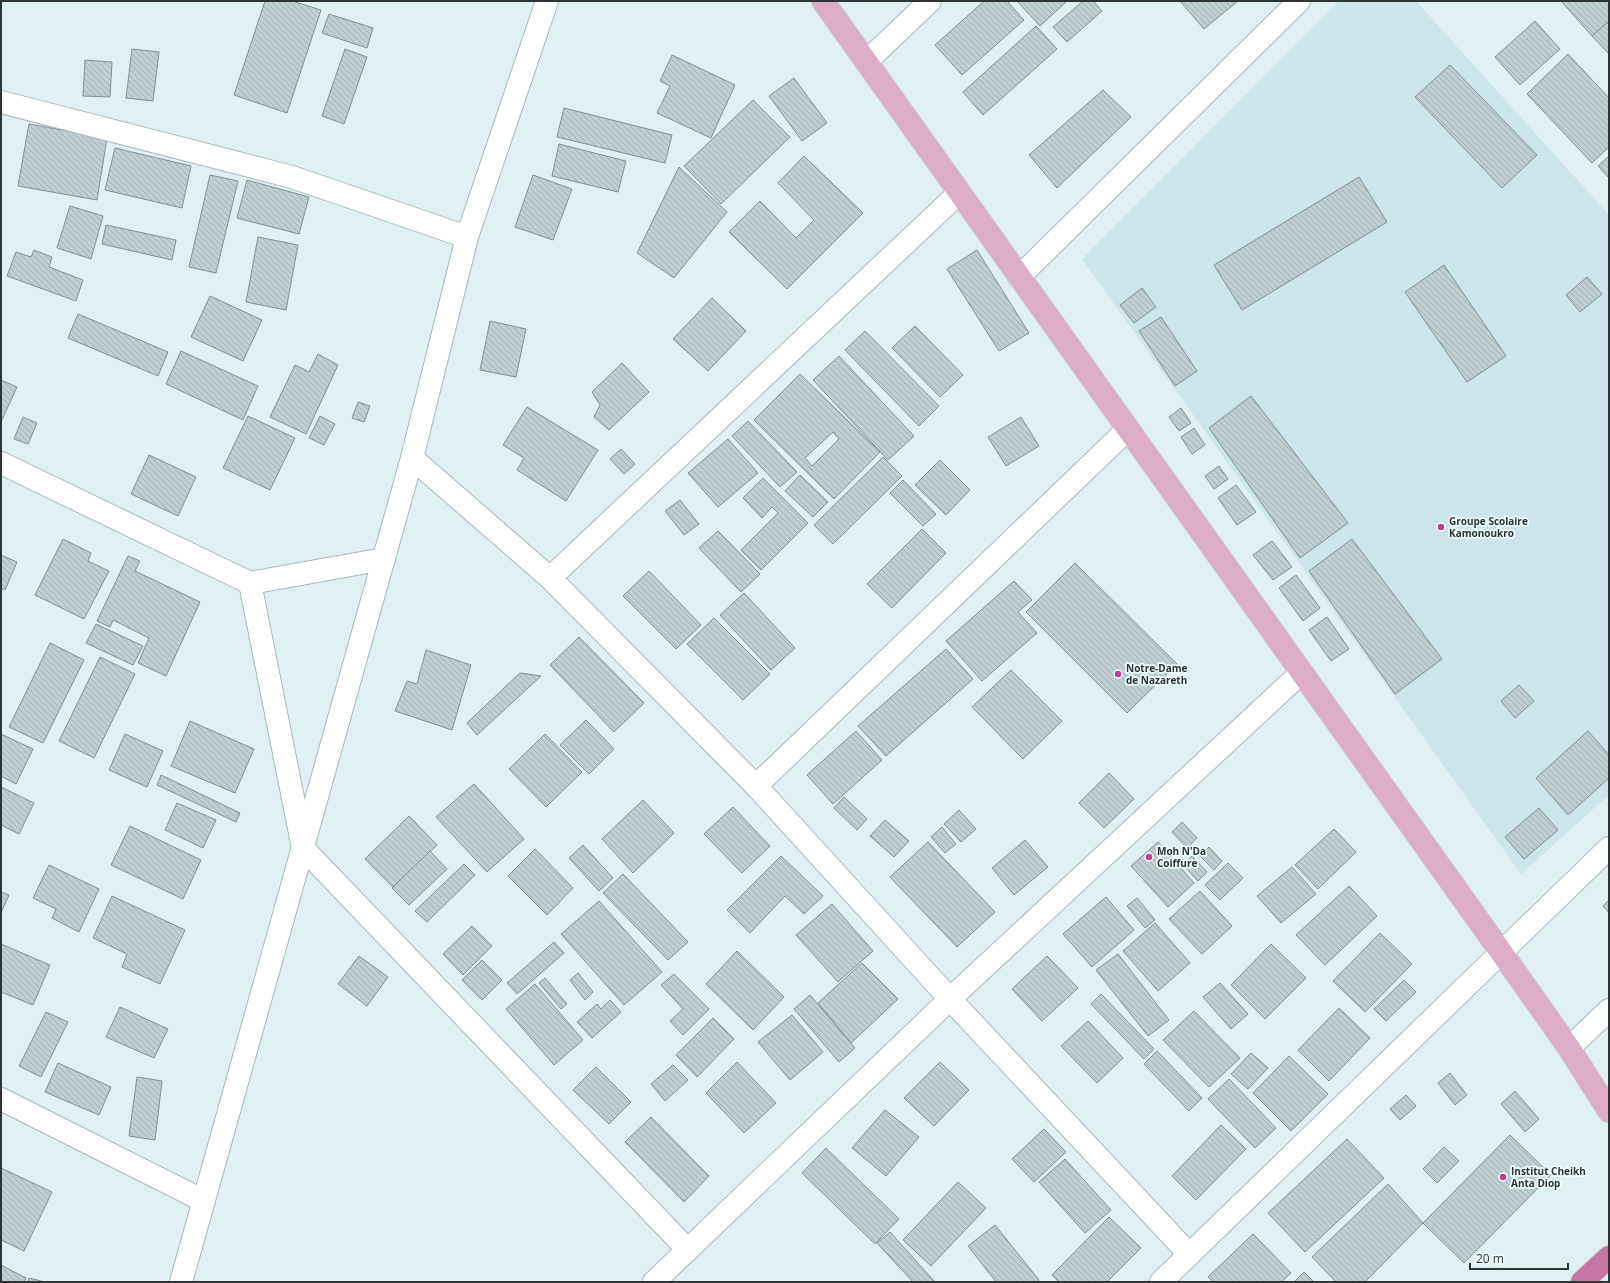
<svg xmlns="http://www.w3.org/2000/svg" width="1610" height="1283" font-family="'Open Sans',sans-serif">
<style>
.built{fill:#cce5ea}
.building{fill:url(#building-back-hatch);stroke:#839194;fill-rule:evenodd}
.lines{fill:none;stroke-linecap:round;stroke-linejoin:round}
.minor-casing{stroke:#a9b8bb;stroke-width:24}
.major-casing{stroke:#c9caca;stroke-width:24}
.highway-casing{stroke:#c9caca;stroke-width:24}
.minor{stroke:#fff;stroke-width:22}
.major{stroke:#ddacc7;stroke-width:22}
.highway{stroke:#c674a2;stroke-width:22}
.poi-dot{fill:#be418f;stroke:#f0fcfe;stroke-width:1.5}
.labels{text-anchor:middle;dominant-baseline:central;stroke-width:3.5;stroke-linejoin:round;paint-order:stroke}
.poi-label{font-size:10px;font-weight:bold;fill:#2e3335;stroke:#f0fcfe;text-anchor:start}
</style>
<defs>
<pattern id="building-back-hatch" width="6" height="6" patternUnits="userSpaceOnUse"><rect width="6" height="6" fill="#c0cfd2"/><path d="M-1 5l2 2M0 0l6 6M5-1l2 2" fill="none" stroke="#a5b2b5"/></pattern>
</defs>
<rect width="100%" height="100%" fill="#e0eff2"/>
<!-- built -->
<polygon class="built" points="1339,1 1416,1 1609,215 1609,795 1521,874 1082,259"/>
<!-- building -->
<g class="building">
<polygon points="265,1 292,1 321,10 287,113 234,95"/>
<polygon points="984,1 1007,1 1024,20 962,75 935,45"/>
<polygon points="1017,1 1067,1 1040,26"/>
<polygon points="1083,1 1093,1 1102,11 1067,42 1053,27"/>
<polygon points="1180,1 1238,1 1204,29"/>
<polygon points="1561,1 1609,1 1609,21 1592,36"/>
<polygon points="329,14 373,28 367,48 322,33"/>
<polygon points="1535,21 1560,49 1520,85 1495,57"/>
<polygon points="1609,21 1609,54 1592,36"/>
<polygon points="1036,26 1057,49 983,115 963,92"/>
<polygon points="132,49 159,52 153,101 126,98"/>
<polygon points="345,49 367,57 344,124 322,116"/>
<polygon points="1568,54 1609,98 1609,147 1592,163 1527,94"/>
<polygon points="672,55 735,85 711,138 657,113 670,86 660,81"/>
<polygon points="85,60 112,62 110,97 83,96"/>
<polygon points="1450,65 1537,155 1502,188 1415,97"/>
<polygon points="794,78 827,123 802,141 769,96"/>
<polygon points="1103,90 1131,117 1057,188 1029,155"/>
<polygon points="753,100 790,137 721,204 684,166"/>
<polygon points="564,108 672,135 665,163 557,137"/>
<polygon points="29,124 107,138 97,200 18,186"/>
<polygon points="559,144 626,161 618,192 552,176"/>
<polygon points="115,148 191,166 182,208 105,190"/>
<polygon points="804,156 863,213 787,289 729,232 760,201 796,238 814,220 778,183"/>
<polygon points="1609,156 1609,178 1598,166"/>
<polygon points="679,167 727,212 674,278 637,253"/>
<polygon points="210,175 238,181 216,273 189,267"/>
<polygon points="533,175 572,189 553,240 515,227"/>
<polygon points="1359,177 1387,222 1242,310 1214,265"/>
<polygon points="247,180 309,197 299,234 237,218"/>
<polygon points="70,206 103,216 91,259 57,248"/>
<polygon points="106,225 176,240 172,260 102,244"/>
<polygon points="258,237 298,245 286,310 246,302"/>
<polygon points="34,250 52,257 49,267 83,280 76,301 7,276 16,252 31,257"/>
<polygon points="977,250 1029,333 999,351 947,269"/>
<polygon points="1444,265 1506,356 1467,382 1405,292"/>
<polygon points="1587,277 1602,294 1580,312 1566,295"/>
<polygon points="1142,288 1156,307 1134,323 1120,305"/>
<polygon points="210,296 262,320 243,361 191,337"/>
<polygon points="712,298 746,331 708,371 673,339"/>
<polygon points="78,314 168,352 158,376 68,338"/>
<polygon points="1161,317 1197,371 1175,386 1139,331"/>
<polygon points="490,321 526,329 516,377 480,370"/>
<polygon points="915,326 963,375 940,397 892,348"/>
<polygon points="865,331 939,406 919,426 845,350"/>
<polygon points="181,351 258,386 243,420 166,384"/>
<polygon points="318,354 338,365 306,434 270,417 295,365 309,372"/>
<polygon points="839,356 914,436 888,460 813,380"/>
<polygon points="622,363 649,392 609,430 594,417 600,405 592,392"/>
<path d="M800,374L880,452L834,499L754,420ZM833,432L839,439L812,466L805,458Z"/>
<polygon points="1,380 17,387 1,422"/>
<polygon points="1251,396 1348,523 1300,558 1209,428"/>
<polygon points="358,402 370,406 364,422 352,418"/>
<polygon points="527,407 598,450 566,501 517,470 524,458 503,445"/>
<polygon points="1181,408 1191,423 1179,431 1169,417"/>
<polygon points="248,416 295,438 270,490 223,468"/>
<polygon points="320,416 335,424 324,445 309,438"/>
<polygon points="23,417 37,423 28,444 14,439"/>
<polygon points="1021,417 1039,446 1006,466 988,437"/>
<polygon points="748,421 797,472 780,487 732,436"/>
<polygon points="1194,428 1205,445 1192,454 1181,437"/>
<polygon points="728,439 758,473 718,507 688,473"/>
<polygon points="621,449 635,464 624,474 610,459"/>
<polygon points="149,455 196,477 178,516 131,494"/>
<polygon points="883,457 902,476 833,544 814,525"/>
<polygon points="940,460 970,490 946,515 915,485"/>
<polygon points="1219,466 1228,479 1214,489 1205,476"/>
<polygon points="800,475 828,502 813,517 785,491"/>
<polygon points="763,478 808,523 761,570 741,550 778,513 772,507 762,518 743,498"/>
<polygon points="903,480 936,514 923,526 890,493"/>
<polygon points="1236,485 1256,512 1237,525 1218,498"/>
<polygon points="680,500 699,524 684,535 665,511"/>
<polygon points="922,529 946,553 892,608 867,584"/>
<polygon points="718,531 760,574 741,592 699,548"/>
<polygon points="63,539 91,553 88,561 109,571 84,619 35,595"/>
<polygon points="1352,539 1442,659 1395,694 1309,571"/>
<polygon points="1272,541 1292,567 1273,580 1253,555"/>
<polygon points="1,555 17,562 5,590 1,588"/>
<polygon points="128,556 140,561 135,571 200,602 166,676 138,663 149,638 113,620 110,627 97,621"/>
<polygon points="1075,563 1177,664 1127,713 1026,612"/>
<polygon points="649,571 701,625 676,649 623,596"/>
<polygon points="1296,575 1320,608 1303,621 1279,588"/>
<polygon points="1014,581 1032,600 1018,612 1037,633 982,681 946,641"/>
<polygon points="744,593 795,648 771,670 720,615"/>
<polygon points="1327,617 1349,649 1331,661 1309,630"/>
<polygon points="714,618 770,674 743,700 687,644"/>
<polygon points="96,624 143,646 133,665 86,643"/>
<polygon points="579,637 644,703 614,732 550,665"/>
<polygon points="50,643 84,660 43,743 9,727"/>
<polygon points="946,649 973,679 886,756 858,726"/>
<polygon points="426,650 471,665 452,730 395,711 407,681 417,684"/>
<polygon points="100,657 135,674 94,758 59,741"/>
<polygon points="1011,670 1062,721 1023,759 972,707"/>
<polygon points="520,673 541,676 477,735 467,723"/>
<polygon points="1519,685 1534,701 1515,718 1501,701"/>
<polygon points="586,720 614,749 589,774 560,745"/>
<polygon points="190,721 254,749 235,793 171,766"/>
<polygon points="856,731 882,760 833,804 807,775"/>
<polygon points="1588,731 1609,755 1609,778 1568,815 1536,778"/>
<polygon points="1,734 33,749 16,784 1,776"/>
<polygon points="125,734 163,751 147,787 109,770"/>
<polygon points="545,734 582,772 546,807 509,769"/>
<polygon points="1109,773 1134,799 1104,828 1079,803"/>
<polygon points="161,775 240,813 236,822 157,785"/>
<polygon points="474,784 524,839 487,872 436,817"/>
<polygon points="1,787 34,803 19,834 1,825"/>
<polygon points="844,797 867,819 857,830 834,808"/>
<polygon points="643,800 674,833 633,873 602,839"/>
<polygon points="177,803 216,820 203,848 165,830"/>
<polygon points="733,807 770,846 742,873 704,834"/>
<polygon points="1539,808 1558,830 1524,859 1505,837"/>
<polygon points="959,810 976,829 961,842 944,824"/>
<polygon points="409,816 437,845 393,887 365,859"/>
<polygon points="885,820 909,841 894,857 870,836"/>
<polygon points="1182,822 1197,838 1187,848 1172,832"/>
<polygon points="130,826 201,860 183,899 111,865"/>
<polygon points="942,827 956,844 945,853 931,837"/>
<polygon points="1334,829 1356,852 1318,889 1295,865"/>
<polygon points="1025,840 1048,867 1014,895 992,868"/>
<polygon points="928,842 995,912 957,947 890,877"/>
<polygon points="1158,842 1194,883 1168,907 1131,866"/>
<polygon points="583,845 613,878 599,891 569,858"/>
<polygon points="1209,847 1222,861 1214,870 1200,856"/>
<polygon points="535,849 573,888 547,915 508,876"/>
<polygon points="430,851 447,869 409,905 392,888"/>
<polygon points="781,856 823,896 804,914 785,896 750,933 727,910"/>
<polygon points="1192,856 1207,872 1198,881 1183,865"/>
<polygon points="1228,863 1243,878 1220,900 1205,885"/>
<polygon points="464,864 475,875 427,922 415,911"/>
<polygon points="49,865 99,889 79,932 52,918 56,909 33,898"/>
<polygon points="1292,867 1316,894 1281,923 1257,896"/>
<polygon points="623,874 688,942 668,960 603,893"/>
<polygon points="1349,886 1377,916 1325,965 1296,935"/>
<polygon points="1200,891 1232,926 1202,954 1169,919"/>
<polygon points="1,892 9,895 1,913"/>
<polygon points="112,896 185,930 160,984 122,967 127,954 93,938"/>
<polygon points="1106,897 1134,930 1092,967 1063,934"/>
<polygon points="1137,898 1155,920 1145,928 1127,906"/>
<polygon points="1609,900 1609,913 1603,906"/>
<polygon points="599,901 662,972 624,1005 561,934"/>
<polygon points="832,904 873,951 838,982 796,935"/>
<polygon points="1155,923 1190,963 1158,991 1123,951"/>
<polygon points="472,926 492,946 463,975 443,954"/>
<polygon points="1380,933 1412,964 1365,1012 1333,981"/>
<polygon points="554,942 564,953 517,994 507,983"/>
<polygon points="1,944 50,965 33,1005 1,992"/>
<polygon points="1271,944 1306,978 1265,1019 1231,985"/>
<polygon points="737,951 784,997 753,1030 706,984"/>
<polygon points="1118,954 1169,1020 1148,1036 1096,970"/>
<polygon points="359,956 388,977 367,1006 338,984"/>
<polygon points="1047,956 1078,988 1042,1021 1012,989"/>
<polygon points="482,960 502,980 482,1000 462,980"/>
<polygon points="862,963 898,999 851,1043 818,1003"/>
<polygon points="578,973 593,992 585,1000 570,980"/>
<polygon points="674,974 709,1009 683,1035 670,1021 683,1009 661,985"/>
<polygon points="545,978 567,1004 561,1009 539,983"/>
<polygon points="1404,980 1416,992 1386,1021 1374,1009"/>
<polygon points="1220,983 1248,1014 1231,1029 1203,997"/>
<polygon points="535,984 583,1040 554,1065 506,1009"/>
<polygon points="1101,994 1154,1049 1144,1059 1091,1004"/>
<polygon points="810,995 855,1048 839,1062 794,1009"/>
<polygon points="610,1000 621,1012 592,1038 577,1022 597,1004 601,1009"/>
<polygon points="120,1007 168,1029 154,1058 106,1037"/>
<polygon points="1339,1008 1370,1038 1329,1081 1298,1050"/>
<polygon points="1194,1011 1240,1058 1209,1087 1163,1040"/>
<polygon points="46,1012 68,1022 41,1077 19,1066"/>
<polygon points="792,1015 823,1052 790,1080 758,1042"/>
<polygon points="713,1018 734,1039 697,1077 676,1055"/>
<polygon points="1088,1021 1123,1058 1097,1083 1061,1046"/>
<polygon points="1157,1051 1202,1098 1189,1111 1144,1064"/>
<polygon points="1251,1053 1268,1068 1248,1089 1231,1074"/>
<polygon points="1289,1056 1328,1094 1291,1131 1253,1093"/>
<polygon points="737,1062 776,1103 744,1133 706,1093"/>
<polygon points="940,1062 969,1090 934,1126 904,1098"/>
<polygon points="58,1063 111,1087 99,1115 45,1092"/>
<polygon points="673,1065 688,1080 665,1101 651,1084"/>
<polygon points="596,1067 631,1102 609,1124 573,1090"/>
<polygon points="1450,1073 1467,1095 1455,1105 1438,1083"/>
<polygon points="137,1077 162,1081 155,1140 129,1136"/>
<polygon points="1229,1079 1276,1128 1255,1148 1208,1099"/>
<polygon points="1515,1091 1539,1119 1525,1132 1501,1104"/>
<polygon points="1406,1095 1416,1106 1400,1120 1390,1109"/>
<polygon points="885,1110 919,1137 886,1176 852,1148"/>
<polygon points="651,1117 709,1176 684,1202 625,1142"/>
<polygon points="1221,1125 1246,1149 1196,1200 1172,1176"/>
<polygon points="1044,1129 1066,1152 1034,1182 1012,1159"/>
<polygon points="1510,1135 1551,1175 1464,1263 1423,1223"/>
<polygon points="1347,1139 1384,1178 1305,1252 1268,1213"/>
<polygon points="1444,1147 1459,1161 1437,1183 1423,1169"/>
<polygon points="826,1148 899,1219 875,1244 802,1173"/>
<polygon points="1065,1159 1111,1210 1085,1233 1039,1182"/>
<polygon points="1,1168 52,1192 24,1251 1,1240"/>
<polygon points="958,1182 986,1208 931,1266 903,1240"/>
<polygon points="1388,1184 1423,1223 1365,1282 1336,1282 1312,1257"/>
<polygon points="1109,1217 1141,1248 1107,1282 1059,1282 1052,1275"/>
<polygon points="995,1225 1039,1280 1037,1282 996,1282 968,1246"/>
<polygon points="890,1232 935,1282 913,1282 877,1243"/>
<polygon points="1253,1234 1291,1273 1281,1282 1213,1282 1208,1277"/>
<polygon points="1,1265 26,1278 24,1282 1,1282"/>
<polygon points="1304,1272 1314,1282 1294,1282"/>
<polygon points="29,1278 45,1282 28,1282"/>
</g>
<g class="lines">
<defs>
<g id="minor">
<polyline points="866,62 930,1"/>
<polyline points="1,102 292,177 467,237"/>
<polyline points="1019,277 1299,1"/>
<polyline points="412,458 550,578 756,786 950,999 1189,1254"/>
<polyline points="1,463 250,583 384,559"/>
<polyline points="550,578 959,193"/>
<polyline points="250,583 303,848 688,1250"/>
<polyline points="756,786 1128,429"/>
<polyline points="1569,1048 1609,1010"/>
<polyline points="1,1099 204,1201"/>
<polyline points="181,1282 412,458 467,237 547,1"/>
<polyline points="654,1282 950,999 1301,673"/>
<polyline points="1161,1282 1609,848"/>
</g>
<polyline id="major" points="823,1 1501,952 1569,1048 1609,1111"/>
<polyline id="highway" points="1582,1282 1609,1257"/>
</defs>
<!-- minor casing -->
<use href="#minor" class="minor-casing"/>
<!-- major casing -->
<use href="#major" class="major-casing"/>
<!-- highway casing -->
<use href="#highway" class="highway-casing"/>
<!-- minor -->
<use href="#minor" class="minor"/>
<!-- major -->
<use href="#major" class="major"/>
<!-- highway -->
<use href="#highway" class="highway"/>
</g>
<!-- markers -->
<g class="poi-dot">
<circle cx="1441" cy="527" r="4"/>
<circle cx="1118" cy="674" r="4"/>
<circle cx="1149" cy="857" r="4"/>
<circle cx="1503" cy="1177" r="4"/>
</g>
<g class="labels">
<!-- poi labels -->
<g class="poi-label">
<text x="1449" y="521">Groupe Scolaire<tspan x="1449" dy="12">Kamonoukro</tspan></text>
<text x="1126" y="668">Notre-Dame<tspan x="1126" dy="12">de Nazareth</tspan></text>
<text x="1157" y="851">Moh N'Da<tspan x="1157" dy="12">Coiffure</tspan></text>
<text x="1511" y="1171">Institut Cheikh<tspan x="1511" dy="12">Anta Diop</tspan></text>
</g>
</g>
<!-- border -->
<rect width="1610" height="1283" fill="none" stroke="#2e3335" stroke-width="4"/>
<!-- scale -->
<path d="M1470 1263v6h98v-6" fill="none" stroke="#2e3335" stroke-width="2"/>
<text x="1476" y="1263" font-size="12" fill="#2e3335" stroke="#f0fcfe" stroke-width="3" paint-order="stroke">20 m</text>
</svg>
